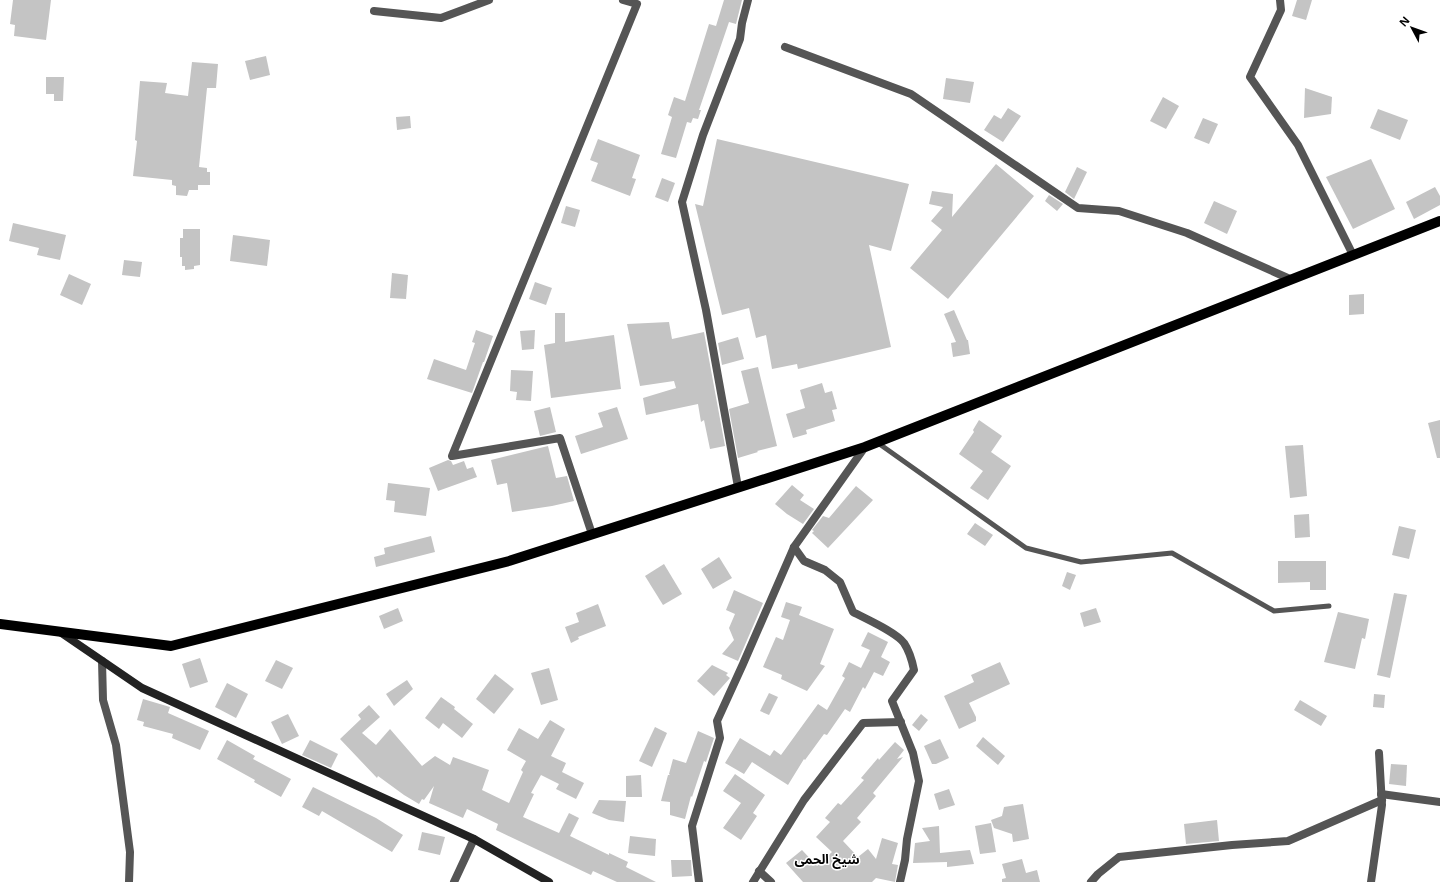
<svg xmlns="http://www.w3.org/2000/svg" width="1440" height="882" font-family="'Open Sans','Noto Sans Arabic',sans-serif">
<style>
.building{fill:#c4c4c4}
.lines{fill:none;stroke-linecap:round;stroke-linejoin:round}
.lane{stroke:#555;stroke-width:5}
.street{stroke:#555;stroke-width:8}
.secondary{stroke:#222;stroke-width:8}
.primary{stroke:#000;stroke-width:10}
.labels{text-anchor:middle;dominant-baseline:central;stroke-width:3;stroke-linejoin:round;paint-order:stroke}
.quarter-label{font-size:13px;font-weight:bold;fill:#000;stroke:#fff}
</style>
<rect width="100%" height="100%" fill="#fff"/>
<!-- building -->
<g class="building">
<polygon points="13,0 51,0 46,40 14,36 15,25 10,24"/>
<polygon points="724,0 742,0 736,24 729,22 699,110 701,110 698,119 693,118 691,123 687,122 676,158 661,154 672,117 668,115 674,97 685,101 709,24 716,26"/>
<polygon points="1297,0 1312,0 1306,20 1292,16"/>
<polygon points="266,56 270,75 250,80 245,61"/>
<polygon points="192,62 218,64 216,88 207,88 199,167 207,168 207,172 210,172 210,185 198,185 198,190 189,190 187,196 176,195 176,186 172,185 172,180 133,176 137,141 135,140 140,81 167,83 165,93 188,96"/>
<polygon points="46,77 64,77 63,101 54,101 54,94 46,94"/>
<polygon points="946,78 974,82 970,103 943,99"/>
<polygon points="1305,88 1332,97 1331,114 1304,118"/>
<polygon points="1163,97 1179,106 1166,129 1150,121"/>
<polygon points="1008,108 1021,116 1003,142 984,130 994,115 1001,119"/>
<polygon points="1378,109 1408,120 1400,140 1370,128"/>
<polygon points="410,116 411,128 397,130 396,117"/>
<polygon points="1203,118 1218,124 1209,144 1194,138"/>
<polygon points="598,139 640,155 632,178 636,179 630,196 591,181 598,163 590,160"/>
<polygon points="717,139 909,184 891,251 869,245 891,347 798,369 797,364 772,369 766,335 756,338 749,308 722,315 695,204 703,206"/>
<polygon points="1371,159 1395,209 1353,229 1326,177"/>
<polygon points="996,164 1034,196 948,299 910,268 942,230 931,221 943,207 929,204 932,191 953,194 952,217"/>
<polygon points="1077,167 1087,172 1074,199 1065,192"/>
<polygon points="662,178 675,183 668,202 655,197"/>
<polygon points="1435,187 1440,196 1440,205 1414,219 1406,202"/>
<polygon points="1049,195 1063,204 1057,211 1045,201"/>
<polygon points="1214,201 1237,211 1227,234 1204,223"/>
<polygon points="566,206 580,210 575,227 561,223"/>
<polygon points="13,223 66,235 60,260 37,255 39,248 9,241"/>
<polygon points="183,229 200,229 200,265 194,266 194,269 185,270 185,266 182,266 182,257 180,257 180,238 183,238"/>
<polygon points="233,235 270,240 267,266 230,261"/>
<polygon points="124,260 142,262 140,277 122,275"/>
<polygon points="392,273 408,275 406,299 390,298"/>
<polygon points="69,274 91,284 82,305 60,295"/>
<polygon points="535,282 552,288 546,305 529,299"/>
<polygon points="1364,294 1364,314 1349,315 1349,295"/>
<polygon points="954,310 967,340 968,340 970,354 953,357 951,343 956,342 944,314"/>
<polygon points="555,313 565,313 565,342 614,335 621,389 551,398 544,345 555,343"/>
<polygon points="669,322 672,339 704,332 725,446 710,449 704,420 701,422 698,404 646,415 643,398 676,388 674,381 640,386 627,324"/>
<polygon points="476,330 493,336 484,362 483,362 472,393 427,379 434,359 466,370 475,343 472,342"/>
<polygon points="535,330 534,349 522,350 520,331"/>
<polygon points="738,337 744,359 722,365 718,343"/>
<polygon points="758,367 777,446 757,451 758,452 738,458 729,409 749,403 741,371"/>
<polygon points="511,370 533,371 531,401 516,400 517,392 510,391"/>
<polygon points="822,383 825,393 832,391 837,409 832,410 835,421 806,430 807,434 793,438 786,414 805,408 800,390"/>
<polygon points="550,407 556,432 540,436 534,411"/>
<polygon points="617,407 628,439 581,454 575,436 603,427 598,413"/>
<polygon points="979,420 1002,436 991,452 1011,466 988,500 970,488 983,471 959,454 974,432 973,430"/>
<polygon points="1440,420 1440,458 1437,458 1428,423"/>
<polygon points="1303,445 1307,496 1290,498 1285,446"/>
<polygon points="548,446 556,478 567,476 574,501 552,506 512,512 507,483 497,485 491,460"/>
<polygon points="448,460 451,461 453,465 464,461 467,469 473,467 477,477 438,491 429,468"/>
<polygon points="388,483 430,488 426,516 394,512 395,501 386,500"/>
<polygon points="792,485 804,495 800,500 814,509 803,524 787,514 775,504"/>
<polygon points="856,486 873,500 828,548 812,533 814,531 812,530 823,516 829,518"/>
<polygon points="1309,514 1310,537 1295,538 1294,515"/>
<polygon points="975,523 993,535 985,546 967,534"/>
<polygon points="1399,526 1416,530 1409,559 1392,555"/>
<polygon points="431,536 435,552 376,567 374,557 385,554 384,548"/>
<polygon points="719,557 732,578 713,589 701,569"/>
<polygon points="1278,561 1326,561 1326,590 1310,590 1310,582 1278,583"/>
<polygon points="664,564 682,594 663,605 645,576"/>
<polygon points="1067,572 1076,575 1070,590 1062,586"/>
<polygon points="734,590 763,603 738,661 722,654 734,640 729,628 735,614 726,610"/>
<polygon points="1394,593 1407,595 1390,678 1377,675"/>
<polygon points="786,602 802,607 799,615 834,629 820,664 825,666 807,691 781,679 782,675 763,667 776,637 783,640 790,620 781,617"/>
<polygon points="598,604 606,626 578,637 579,639 571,643 565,627 579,622 576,613"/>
<polygon points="398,608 403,621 384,629 379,616"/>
<polygon points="1096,608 1101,622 1084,627 1080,613"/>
<polygon points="1338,612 1369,619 1365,639 1362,638 1355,669 1324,662"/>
<polygon points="868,632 888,642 881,657 890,662 883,676 874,672 865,689 863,687 850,712 845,709 827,735 824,734 805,760 804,759 788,785 752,762 744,774 725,763 740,738 770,756 774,750 781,755 818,704 827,710 845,678 842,676 849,662 861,668 870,650 861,646"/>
<polygon points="200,658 208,682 190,688 182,664"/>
<polygon points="276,660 293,668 282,689 265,681"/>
<polygon points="1000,662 1010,684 969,703 976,717 976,721 959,729 944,696 974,682 971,675"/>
<polygon points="712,665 728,673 726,675 730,678 714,696 697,681"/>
<polygon points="549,668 558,700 541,705 531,673"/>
<polygon points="495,674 514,689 494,714 476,699"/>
<polygon points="407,680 413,689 394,706 386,694"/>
<polygon points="227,683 248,694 236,718 215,707"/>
<polygon points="769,693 778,697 769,715 760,711"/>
<polygon points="1374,694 1385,695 1384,708 1373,707"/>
<polygon points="441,697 455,707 454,709 473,724 462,738 443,723 439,729 425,718"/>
<polygon points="143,699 170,707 168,713 209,731 200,750 172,738 173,734 143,726 144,722 137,720"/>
<polygon points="1300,700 1327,716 1321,726 1294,710"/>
<polygon points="369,705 380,717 362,733 376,745 390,729 422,766 435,756 450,765 453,757 489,770 482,790 509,803 523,772 521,770 526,761 507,750 519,728 538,739 550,720 565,729 551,756 566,763 562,772 584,783 576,799 556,789 559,784 541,775 531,793 534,794 523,817 559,833 569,813 579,818 570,836 609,855 609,853 628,862 626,867 656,882 617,882 593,871 591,875 496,830 498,824 467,809 463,818 429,803 434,786 424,800 422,799 419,804 404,795 378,776 377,778 340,739 361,719 358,715"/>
<polygon points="288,714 299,736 282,744 271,722"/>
<polygon points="921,714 928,720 919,731 912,725"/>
<polygon points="655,727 667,733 652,767 639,761"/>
<polygon points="698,731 714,738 706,762 704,761 692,797 691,796 685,819 670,815 670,802 661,801 668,775 670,775 669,774 673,759 686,763"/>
<polygon points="983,737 1005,756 998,765 976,746"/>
<polygon points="940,739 949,758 936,764 932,764 924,746"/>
<polygon points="227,740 255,756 253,759 291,779 281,797 254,782 255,780 217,759"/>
<polygon points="310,740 338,754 331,768 302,755"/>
<polygon points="895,742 904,750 897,759 903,757 873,793 876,796 857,818 861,822 843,841 858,857 868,849 876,859 882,838 898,843 892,864 898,865 895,882 876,878 872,882 803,882 786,863 802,850 817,866 832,852 816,837 830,822 825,818 838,803 841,805 864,780 861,778 878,758 879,760"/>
<polygon points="1391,764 1407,765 1406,786 1389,784"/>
<polygon points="735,774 765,795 753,813 757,816 741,840 723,828 741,803 723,791"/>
<polygon points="641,775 642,797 626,797 626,776"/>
<polygon points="313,787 376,818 403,835 392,852 322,811 319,816 302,807"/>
<polygon points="949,789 955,805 939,810 934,794"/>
<polygon points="599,800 626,801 624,822 609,820 592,813"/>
<polygon points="1023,804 1029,839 1013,842 1012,834 994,828 991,820 1002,816 1004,807"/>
<polygon points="1217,820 1219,841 1186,844 1184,824"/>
<polygon points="991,823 996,852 980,854 975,826"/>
<polygon points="939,826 940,853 970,850 974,864 947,867 947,862 913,863 915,843 930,841 922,828"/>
<polygon points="422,832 445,837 440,855 418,850"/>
<polygon points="630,836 656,839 655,856 628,853"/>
<polygon points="1022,859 1026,873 1037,870 1040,882 1002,882 1002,879 1006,878 1002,864"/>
<polygon points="671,860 691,860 692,876 672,877"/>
</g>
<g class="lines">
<!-- lane -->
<polyline class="lane" points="878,443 1026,548 1081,562 1172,553 1274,611 1329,606"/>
<!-- street -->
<g class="street">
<polyline points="1280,0 1281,10 1250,77 1298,145 1353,255"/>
<polyline points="374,11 441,18 489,0"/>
<polyline points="785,47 911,94 1078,208 1119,211 1187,233 1290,279"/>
<polyline points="738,487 706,310 682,202 703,135 740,39 742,23 748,0"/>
<polyline points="592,534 560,438 452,456 637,4 623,0"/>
<path d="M794,547L804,561L825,570L840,582L853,612C866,619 896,632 904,643C910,652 912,660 914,670L892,701L913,753L919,781L907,839L905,860L900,882"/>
<polyline points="102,661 103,700 116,745 130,852 129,882"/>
<polyline points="1381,794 1440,802"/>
<polyline points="759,871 771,882"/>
<polyline points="454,882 474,839"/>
<polyline points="699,882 692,826 720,738 717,721 743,664 794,547 865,447"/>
<polyline points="753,882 804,800 863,723 901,722"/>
<polyline points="1091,882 1098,874 1119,857 1232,845 1288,841 1382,800"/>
<polyline points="1371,882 1382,805 1379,753"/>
</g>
<!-- secondary -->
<polyline class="secondary" points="60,632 142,688 474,839 549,882"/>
<!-- primary -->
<polyline class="primary" points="0,624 171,646 509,561 865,447 1440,221"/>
</g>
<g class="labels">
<!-- quarter labels -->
<g class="quarter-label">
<text x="827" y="859">شيخ الحمى</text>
</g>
</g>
<!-- north arrow -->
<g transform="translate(1412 28) rotate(311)" stroke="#ffffff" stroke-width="3" paint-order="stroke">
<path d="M0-3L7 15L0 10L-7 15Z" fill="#000000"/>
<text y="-6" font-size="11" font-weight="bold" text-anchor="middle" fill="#000000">N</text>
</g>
</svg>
